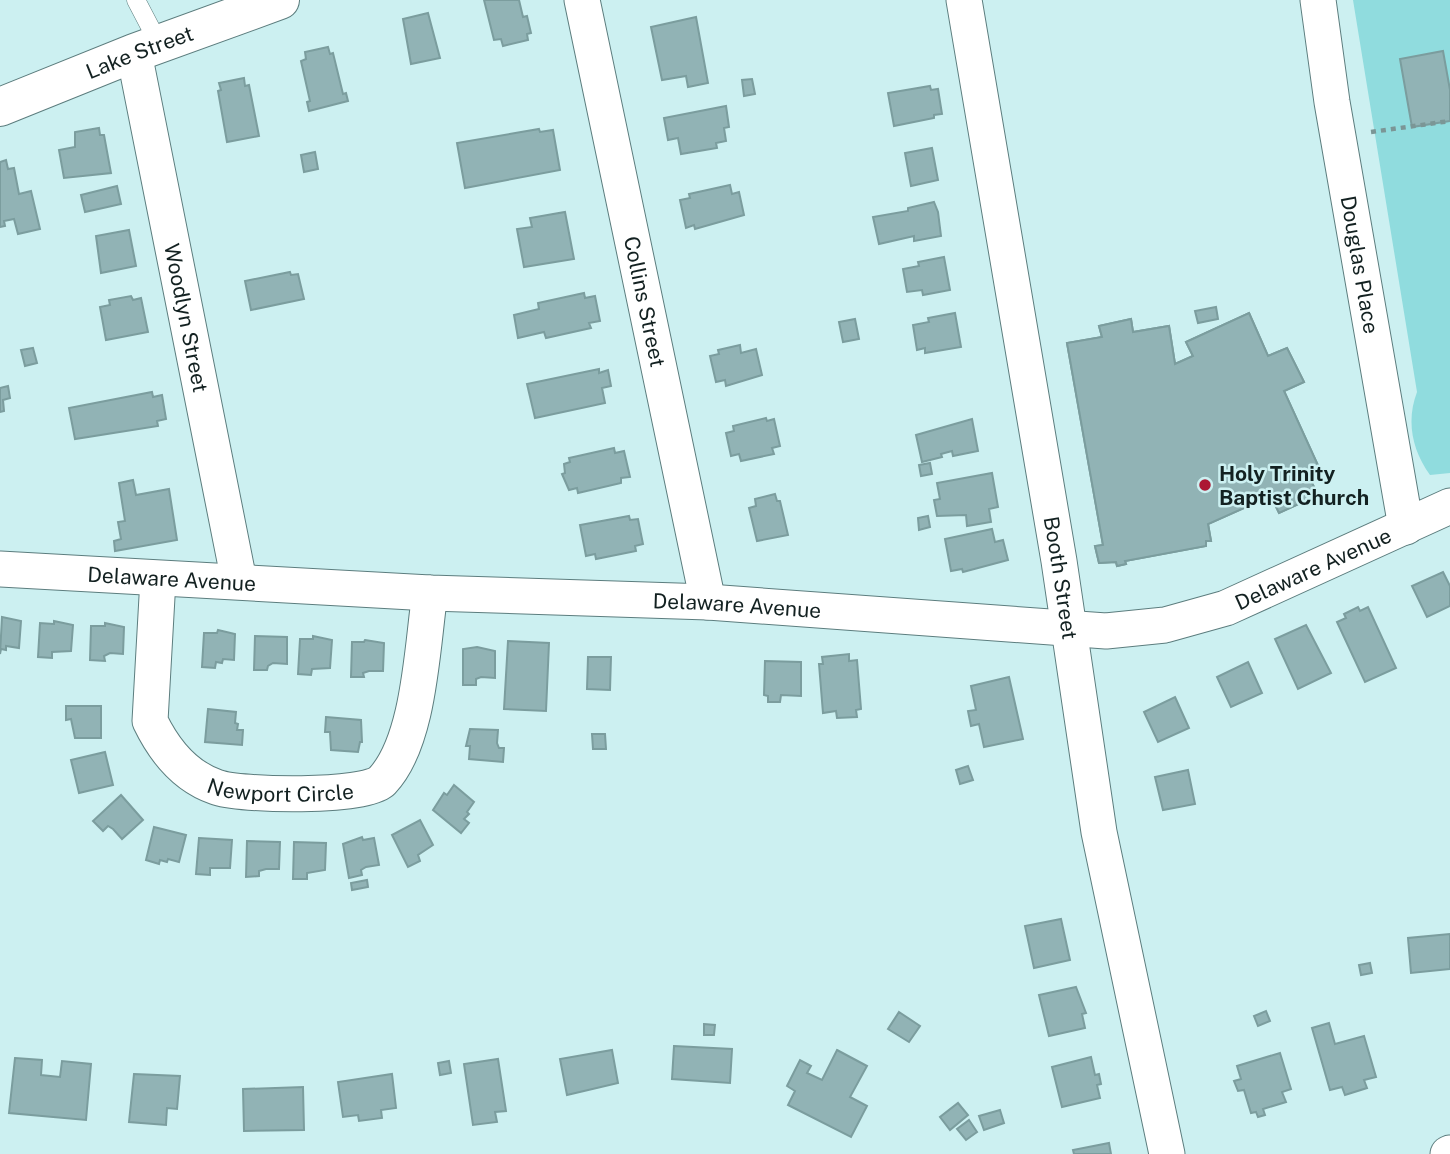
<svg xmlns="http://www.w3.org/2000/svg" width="1450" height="1154" font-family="'Public Sans',sans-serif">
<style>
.green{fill:#90dcde}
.building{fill:#91b3b5;stroke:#7b9d9e;stroke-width:2;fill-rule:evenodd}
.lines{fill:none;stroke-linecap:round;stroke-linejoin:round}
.service-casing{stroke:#5c7d7e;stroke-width:19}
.minor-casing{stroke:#5c7d7e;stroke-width:37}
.tertiary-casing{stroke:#5c7d7e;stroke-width:40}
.path{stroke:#7b9696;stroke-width:4.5;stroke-dasharray:5 5;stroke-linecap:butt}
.service{stroke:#fff;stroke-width:18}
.minor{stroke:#fff;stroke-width:35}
.tertiary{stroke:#fff;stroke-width:38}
.poi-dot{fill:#ac1733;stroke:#ccf0f1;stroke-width:2.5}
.labels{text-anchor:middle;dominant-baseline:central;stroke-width:5;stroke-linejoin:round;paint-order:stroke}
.street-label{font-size:21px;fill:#132121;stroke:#ccf0f1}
.poi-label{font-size:21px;font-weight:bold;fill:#132121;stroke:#ccf0f1;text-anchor:start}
</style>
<rect width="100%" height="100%" fill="#ccf0f1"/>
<!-- green -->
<path class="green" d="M1353,0H1450V473L1430,475C1412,450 1406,421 1417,392Z"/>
<!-- building -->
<g class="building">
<polygon points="484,0 519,0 523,17 527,16 531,33 527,34 528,40 503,46 501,39 494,40"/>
<polygon points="428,13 440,58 411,64 403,19"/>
<polygon points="696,17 708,83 688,87 686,76 662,80 651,27"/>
<polygon points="328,47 330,54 333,53 343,94 346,93 348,101 309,111 307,102 310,101 301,61 306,59 305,52"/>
<polygon points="1443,51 1450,90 1450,121 1412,127 1400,59"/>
<polygon points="244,78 245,86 249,85 259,136 227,142 218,91 221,90 219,83"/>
<polygon points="752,79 755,94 744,96 742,80"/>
<polygon points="930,86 931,90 938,89 942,114 934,115 934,118 894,126 888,93"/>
<polygon points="726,106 729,127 724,128 726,141 716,143 717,148 681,154 678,138 668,140 664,118"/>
<polygon points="99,128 100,135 104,135 111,173 64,178 59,150 75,147 75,132"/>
<polygon points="539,129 540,132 553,130 560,170 465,188 457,143"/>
<polygon points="932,148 938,180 911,186 905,153"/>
<polygon points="315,152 318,169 304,172 301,155"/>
<polygon points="6,160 8,169 14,168 19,194 31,191 40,229 18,234 14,219 4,221 5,226 0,227 0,162"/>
<polygon points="730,185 732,194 739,192 744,215 695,229 694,225 686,228 680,200 690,198 689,194"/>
<polygon points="117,186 121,204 85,212 81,195"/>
<polygon points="934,202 938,212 941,236 914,241 914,236 879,244 873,217 908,211 908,208"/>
<polygon points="565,212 574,259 524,267 517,229 532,227 530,218"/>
<polygon points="129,230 136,266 101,273 96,236"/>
<polygon points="944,257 950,290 923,295 922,290 907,292 903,269 919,266 918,262"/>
<polygon points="290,272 291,275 298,274 304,299 251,310 245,281"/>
<polygon points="584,293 585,298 595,296 600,321 589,323 591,328 546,338 544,332 518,338 514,315 539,309 538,303"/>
<polygon points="131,296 133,300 141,298 148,332 106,340 100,307 110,305 109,300"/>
<polygon points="1216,307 1218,319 1198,323 1195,311"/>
<polygon points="955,313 961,347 925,353 925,348 917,350 913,325 929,322 928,318"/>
<path d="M1249,313L1268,356L1287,348L1304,382L1284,391L1321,472L1309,477L1318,495L1279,513L1271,496L1208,524L1211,541H1206V546L1125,561L1126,564L1117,566L1116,562L1099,563L1095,546L1103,545L1067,343L1102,337L1099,326L1131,319L1133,332L1169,326L1175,364L1193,356L1186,342ZM1220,420L1232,444L1213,453L1208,444L1188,454L1185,434Z"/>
<polygon points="1249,313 1268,356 1287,348 1304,382 1284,391 1321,472 1309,477 1318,495 1279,513 1271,496 1208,524 1211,541 1206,541 1206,546 1125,561 1126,564 1117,566 1116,562 1099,563 1095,546 1103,545 1067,343 1102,337 1099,326 1131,319 1133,332 1169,326 1175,364 1193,356 1186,342"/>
<polygon points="855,319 859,339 843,342 839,322"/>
<polygon points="740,345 741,353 756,349 762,375 726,386 725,380 716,382 710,356 719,354 718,350"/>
<polygon points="33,348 37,363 25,366 21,350"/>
<polygon points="599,369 599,373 608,370 611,386 602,388 605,403 535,418 527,384"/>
<polygon points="8,386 10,398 3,400 4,411 0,412 0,388"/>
<polygon points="152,392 153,397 162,395 166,419 157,421 158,426 75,439 69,408"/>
<polygon points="766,418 767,421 774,419 780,446 772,448 774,454 741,461 739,454 731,456 726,433 734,431 733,426"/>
<polygon points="972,419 978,451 953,456 952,451 941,454 942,457 922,462 916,435"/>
<polygon points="614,448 615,453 624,451 630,477 621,478 621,483 578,493 577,488 569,490 562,474 565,473 564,464 570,462 569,458"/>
<polygon points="930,463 932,474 921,476 919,465"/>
<polygon points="992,473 998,507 989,509 991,522 967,526 966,515 937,516 934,500 940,499 937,483"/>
<polygon points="133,480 136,495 169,489 177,540 115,551 114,541 121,539 118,522 125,521 119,483"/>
<polygon points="775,494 777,501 780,501 788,535 757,541 749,508 756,506 755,499"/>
<polygon points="629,516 630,520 638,519 643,544 635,546 636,551 596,559 595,554 586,556 580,525"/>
<polygon points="928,516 930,527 919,530 918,518"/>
<polygon points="992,529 995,542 1003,540 1008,560 963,572 962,569 951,571 945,539"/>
<polygon points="1443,572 1450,586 1450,606 1427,617 1412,586"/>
<polygon points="1358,607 1360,611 1368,607 1396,668 1365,682 1337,622 1346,618 1344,614"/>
<polygon points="2,617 21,621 19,648 6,646 6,650 1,649 0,654"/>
<polygon points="54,621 73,625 71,651 52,652 52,658 38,657 40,623 54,624"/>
<polygon points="105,623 124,627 123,654 110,653 104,656 105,661 90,660 91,626 105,626"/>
<polygon points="1306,625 1331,673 1298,689 1275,639"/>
<polygon points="218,630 235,634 234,660 223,659 222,663 216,662 215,668 202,667 204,633 217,633"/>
<polygon points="255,636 287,637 287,664 273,663 268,666 267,670 254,670"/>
<polygon points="313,636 332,640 330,668 312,669 311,675 298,674 300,639 313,639"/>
<polygon points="365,640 384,643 383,671 369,671 363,673 364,677 351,677 352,642 364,642"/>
<polygon points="508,641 549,643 546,711 504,709"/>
<polygon points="477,647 495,651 495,678 481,677 476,679 476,685 463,685 463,649"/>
<polygon points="849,654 849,661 857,660 861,709 856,710 857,717 837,718 836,711 823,713 819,664 823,664 822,657"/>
<polygon points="588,657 611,657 610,690 587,689"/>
<polygon points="765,661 801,662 801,696 781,695 780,702 768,702 768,696 764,695"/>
<polygon points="1248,662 1262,693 1231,707 1217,677"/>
<polygon points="1009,677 1023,739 984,747 979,724 971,726 968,711 976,710 971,686"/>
<polygon points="1175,697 1189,728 1158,742 1144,712"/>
<polygon points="66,706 101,706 101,738 75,738 71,719 66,720"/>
<polygon points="208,709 236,712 235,723 238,724 237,730 243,730 242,745 205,742"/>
<polygon points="326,717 361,720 362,742 360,742 358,752 331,750 330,732 325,732"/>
<polygon points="470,729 498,730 497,743 499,748 504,748 503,762 469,759 470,746 466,746"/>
<polygon points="592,734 605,734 606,749 593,749"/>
<polygon points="105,752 113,785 79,793 71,760"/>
<polygon points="968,766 973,780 960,784 956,770"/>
<polygon points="1188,770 1195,804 1163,810 1155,777"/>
<polygon points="454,785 474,802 467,812 469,814 464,819 469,823 461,833 433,810 444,793 447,795"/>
<polygon points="121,795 143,820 122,839 113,829 108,826 103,831 93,821"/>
<polygon points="420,820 433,845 418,855 420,861 408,867 392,835"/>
<polygon points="154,827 186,835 179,862 168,859 167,862 160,860 159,864 146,860"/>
<polygon points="362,837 363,840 374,838 379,865 366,867 361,870 362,875 349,878 343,844"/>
<polygon points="199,838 232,840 230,868 210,868 210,875 196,874"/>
<polygon points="247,841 280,842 279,869 266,869 259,871 259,876 246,877"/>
<polygon points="294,842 326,843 325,870 307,873 307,879 293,879"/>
<polygon points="367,880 368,887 352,890 351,883"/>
<polygon points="1061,919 1070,960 1034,968 1025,926"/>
<polygon points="1450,934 1450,969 1411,973 1408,938"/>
<polygon points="1370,963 1372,973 1361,975 1359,965"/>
<polygon points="1076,987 1086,1013 1082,1014 1085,1028 1049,1036 1039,995"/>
<polygon points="1266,1011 1270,1021 1258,1026 1254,1016"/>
<polygon points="899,1012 920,1026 909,1042 888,1029"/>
<polygon points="1329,1023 1335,1044 1364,1036 1376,1077 1364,1080 1367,1088 1345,1095 1342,1087 1330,1090 1312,1028"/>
<polygon points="704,1024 715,1025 714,1035 704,1035"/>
<polygon points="674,1046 732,1049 730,1083 672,1079"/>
<polygon points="612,1050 618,1083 567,1095 560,1059"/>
<polygon points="837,1050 867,1066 850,1097 867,1106 851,1137 788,1105 795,1091 787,1086 800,1060 811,1066 807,1073 822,1080"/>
<polygon points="1280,1053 1291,1089 1282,1092 1286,1102 1263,1109 1265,1115 1258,1117 1256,1112 1251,1113 1244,1090 1238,1091 1234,1081 1241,1079 1237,1066"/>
<polygon points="1091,1057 1095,1075 1099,1074 1101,1084 1097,1085 1100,1098 1062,1107 1052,1067"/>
<polygon points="15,1058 42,1060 41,1075 60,1077 62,1061 91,1064 86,1120 9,1113"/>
<polygon points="498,1059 506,1111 495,1112 497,1122 473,1125 464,1064"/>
<polygon points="449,1061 451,1073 440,1075 438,1063"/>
<polygon points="134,1074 180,1076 177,1109 167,1108 166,1125 129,1122"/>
<polygon points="392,1074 396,1108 381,1110 382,1118 359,1121 358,1115 343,1117 338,1082"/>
<polygon points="303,1087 304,1130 244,1131 243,1089"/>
<polygon points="958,1103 968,1115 950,1130 940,1117"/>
<polygon points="1000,1110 1004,1123 984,1130 979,1116"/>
<polygon points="969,1120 977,1132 966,1140 957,1129"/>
<polygon points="1109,1143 1111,1154 1074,1154 1073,1150"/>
</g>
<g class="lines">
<defs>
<polyline id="service" points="136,0 159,44"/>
<g id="minor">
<path id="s1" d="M582,0L708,602"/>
<path id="s2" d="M964,0L1059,561L1099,832L1167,1154"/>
<path id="s3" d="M1318,0L1332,102L1406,527"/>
<path id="s4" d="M134,53L239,581"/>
<path id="s5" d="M0,569L430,593L708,602L1106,631L1165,625L1226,608L1450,506"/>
<path id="s6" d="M158,579L150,721C164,750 184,776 216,787C239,796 366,798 382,781C420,741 422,646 430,593"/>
<polyline points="1448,1154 1450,1153"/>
</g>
<g id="tertiary">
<path id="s7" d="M0,107L134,53L280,0"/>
</g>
</defs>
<!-- service casing -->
<use href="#service" class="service-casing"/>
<!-- minor casing -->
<use href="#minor" class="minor-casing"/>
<!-- tertiary casing -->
<use href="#tertiary" class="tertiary-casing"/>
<!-- path -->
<polyline class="path" points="1371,132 1450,121"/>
<!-- service -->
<use href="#service" class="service"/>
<!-- minor -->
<use href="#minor" class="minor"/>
<!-- tertiary -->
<use href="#tertiary" class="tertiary"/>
</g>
<!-- markers -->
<circle class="poi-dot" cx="1205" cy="485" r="7"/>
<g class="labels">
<!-- street labels -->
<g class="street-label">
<text stroke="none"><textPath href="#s7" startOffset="150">Lake Street</textPath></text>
<text stroke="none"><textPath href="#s3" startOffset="268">Douglas Place</textPath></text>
<text stroke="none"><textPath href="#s1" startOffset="308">Collins Street</textPath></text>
<text stroke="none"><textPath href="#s4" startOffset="270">Woodlyn Street</textPath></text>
<text stroke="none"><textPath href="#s5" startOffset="1326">Delaware Avenue</textPath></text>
<text stroke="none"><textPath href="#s2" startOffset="586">Booth Street</textPath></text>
<text stroke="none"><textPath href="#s5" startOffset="172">Delaware Avenue</textPath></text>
<text stroke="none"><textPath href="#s5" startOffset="738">Delaware Avenue</textPath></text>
<text stroke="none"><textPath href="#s6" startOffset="303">Newport Circle</textPath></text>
</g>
<!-- poi labels -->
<g class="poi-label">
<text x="1219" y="473">Holy Trinity<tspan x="1219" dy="24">Baptist Church</tspan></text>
</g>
</g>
</svg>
